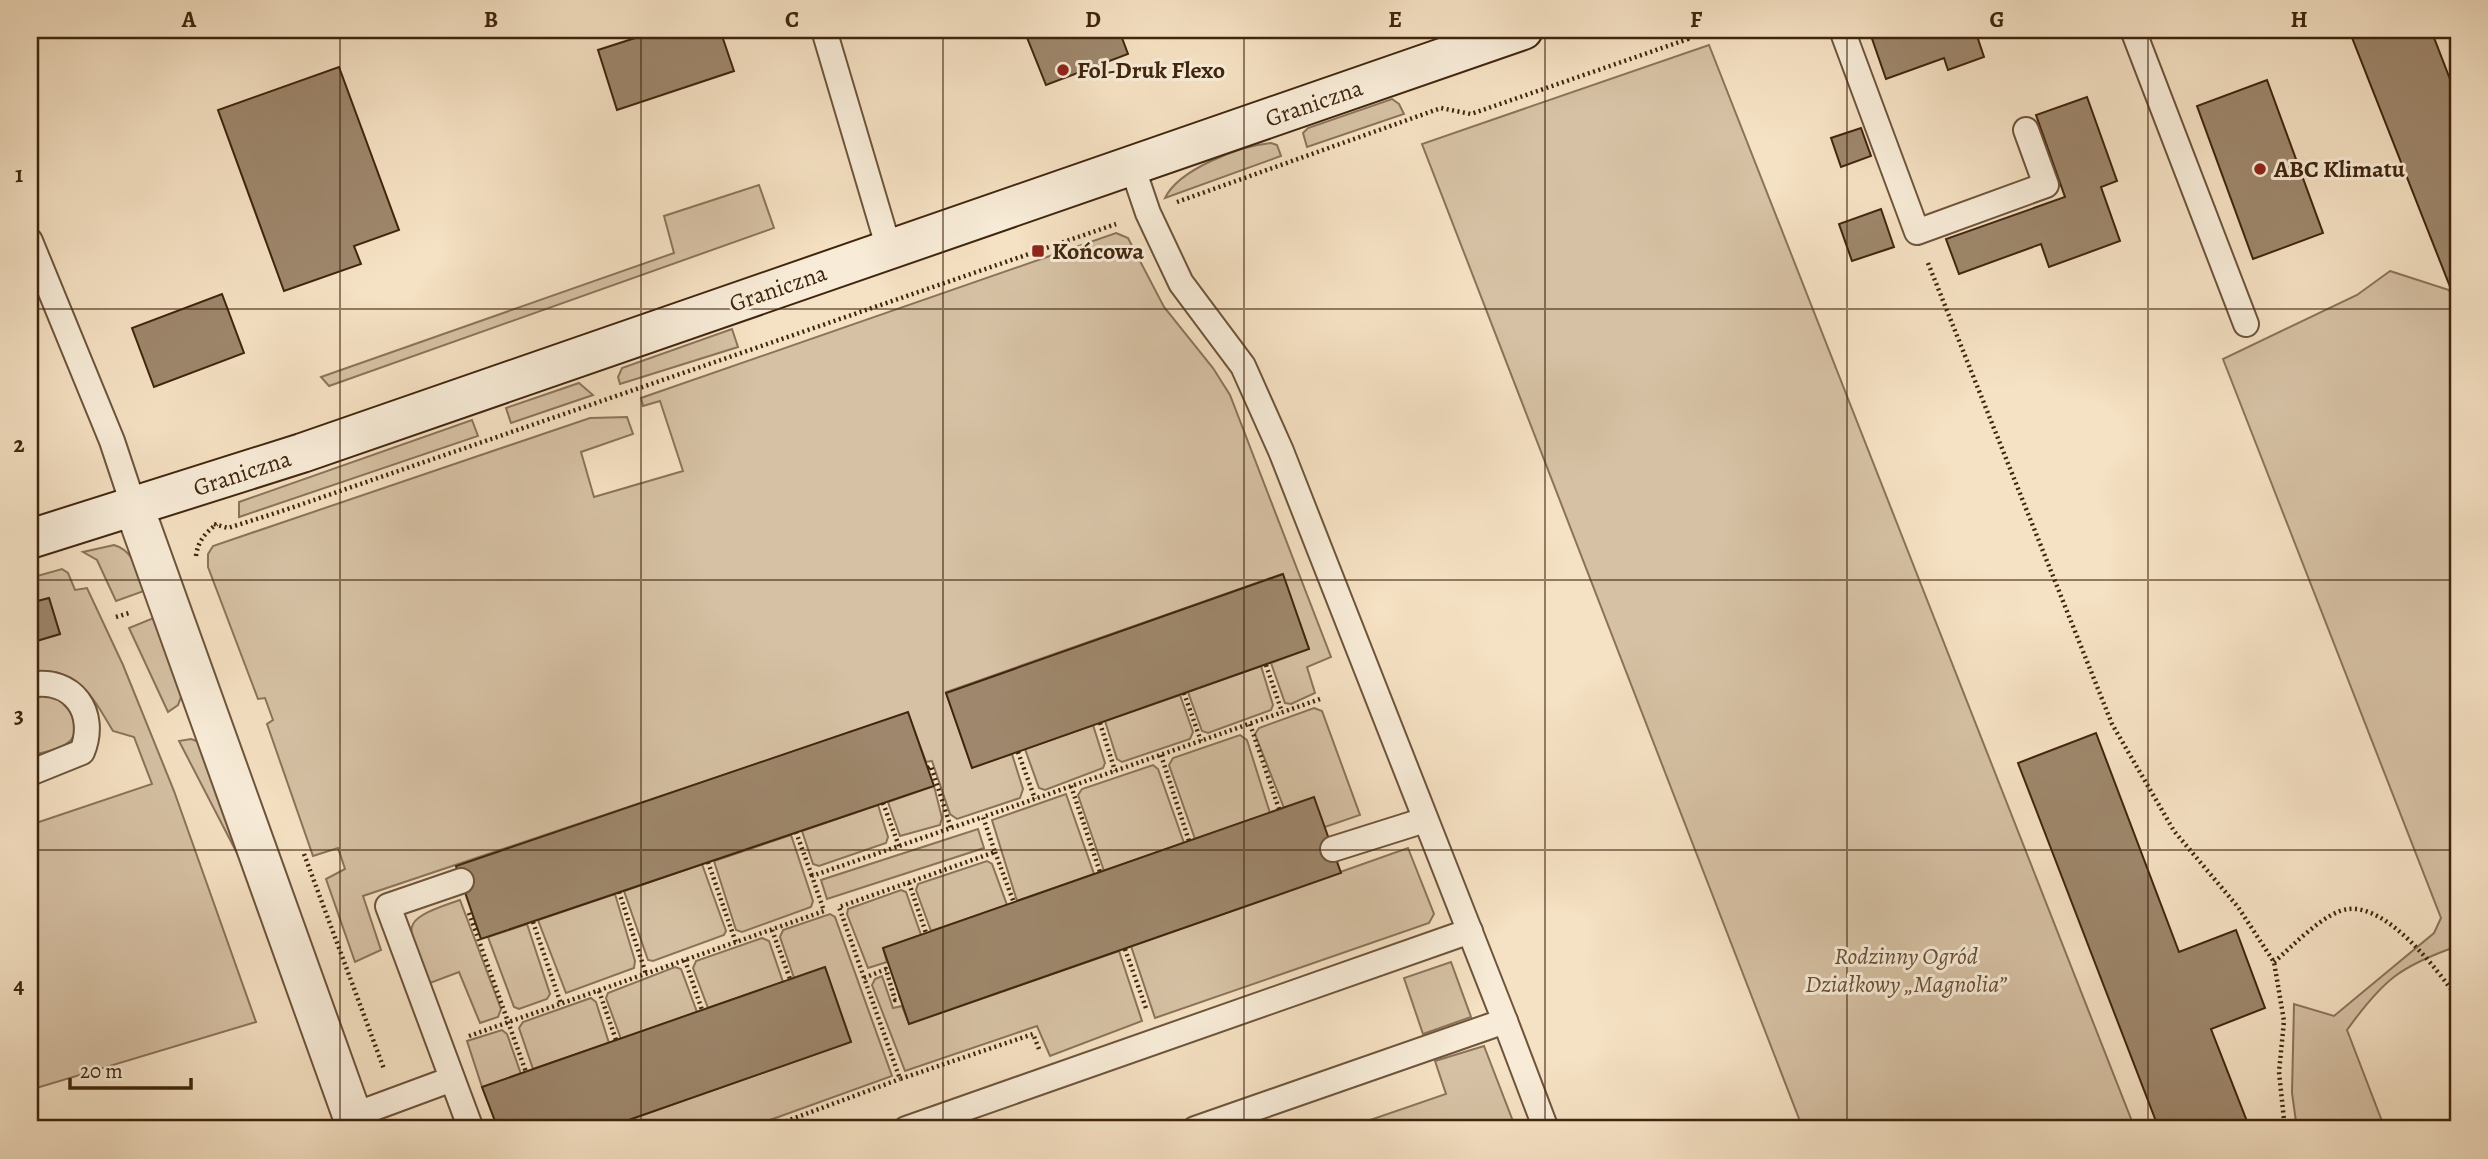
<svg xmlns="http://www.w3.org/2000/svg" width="2488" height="1159" font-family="Alegreya,serif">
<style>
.green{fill:#d6c1a4;stroke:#8b7359;stroke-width:2}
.building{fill:#9e876c;stroke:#40250e;stroke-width:2}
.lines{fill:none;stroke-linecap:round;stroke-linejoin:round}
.lane-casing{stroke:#6d543b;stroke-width:28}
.street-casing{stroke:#6d543b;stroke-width:42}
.secondary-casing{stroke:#40250e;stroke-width:42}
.path{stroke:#40250e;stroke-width:4.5;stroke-dasharray:2 3.5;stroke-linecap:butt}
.lane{stroke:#f8ecd8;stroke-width:24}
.street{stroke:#f8ecd8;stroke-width:38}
.secondary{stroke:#f8ecd8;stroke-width:38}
.grid{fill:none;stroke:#40250e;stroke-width:2;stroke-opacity:0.55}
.poi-dot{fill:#8f2418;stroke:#f8ecd8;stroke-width:2.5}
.labels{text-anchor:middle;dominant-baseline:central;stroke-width:6;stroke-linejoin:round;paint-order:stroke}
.poi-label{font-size:24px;font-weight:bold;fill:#40250e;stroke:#f8ecd8;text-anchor:start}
.street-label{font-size:24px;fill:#40250e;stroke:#f8ecd8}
.park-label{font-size:24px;font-style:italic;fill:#664c34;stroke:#f8ecd8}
.neatline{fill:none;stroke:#40250e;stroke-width:2.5}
.grid-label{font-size:23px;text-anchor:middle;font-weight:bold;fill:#40250e}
</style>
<rect width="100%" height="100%" fill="#f5e1c3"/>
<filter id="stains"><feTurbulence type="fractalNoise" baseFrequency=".00286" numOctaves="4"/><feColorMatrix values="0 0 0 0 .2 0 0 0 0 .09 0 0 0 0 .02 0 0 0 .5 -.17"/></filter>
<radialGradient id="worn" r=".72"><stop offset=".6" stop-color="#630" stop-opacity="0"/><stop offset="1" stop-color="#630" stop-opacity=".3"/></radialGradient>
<!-- green -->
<g class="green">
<polygon points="1709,45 2135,1129 1803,1129 1422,144"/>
<polygon points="1392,99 1399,104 1404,114 1307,147 1303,133 1308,128"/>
<path d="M1271,143L1277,145L1281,156L1165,198C1179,169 1240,146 1271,143Z"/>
<polygon points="759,185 774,228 329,386 321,377 674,253 664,216"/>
<polygon points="1116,233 1128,238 1164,307 1213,368 1230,395 1331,657 1307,667 1315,693 1291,704 1285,703 1271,663 1309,649 1282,574 946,692 972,767 1012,754 1023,789 1020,798 957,819 950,814 932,761 926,762 908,713 363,896 381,950 355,962 326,879 345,869 338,848 313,856 267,724 273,720 265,698 258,699 208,567 208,554 213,546 590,418 627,417 633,434 581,452 594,497 683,471 660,401 643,406 641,398"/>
<path d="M2390,271L2449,290L2458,315V946C2400,966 2383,980 2347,1030L2385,1129H2297L2292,1093L2294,1004L2334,1016L2434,933L2441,918L2223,359L2357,295Z"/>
<polygon points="732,329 738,347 620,384 618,377 622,368"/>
<polygon points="579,383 593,395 511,423 506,408"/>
<polygon points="472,420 478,436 239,517 239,502"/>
<path d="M114,545C135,551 137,572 144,591L116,601L97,560L83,552Z"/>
<path d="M62,569L68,573L75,590L87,588L123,665L174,791L256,1022L30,1090V825L152,784L134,737L113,731C92,696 77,665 30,672V643L60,634L49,598L30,603V578Z"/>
<polygon points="156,617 182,694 178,705 168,712 129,628"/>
<polygon points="1261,666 1273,705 1271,710 1208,733 1202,731 1188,692"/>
<path d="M42,694C47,694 54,695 59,697C72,703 81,728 71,740C62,750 42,752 30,756V697Z"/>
<polygon points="1180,695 1193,732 1190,739 1122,762 1117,759 1105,721"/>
<polygon points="1314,708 1322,711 1360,815 1325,827 1284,808 1255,734 1259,728"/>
<polygon points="1093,725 1105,763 1103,768 1045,790 1039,788 1025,749"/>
<polygon points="1240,735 1247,740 1270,813 1195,839 1169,765 1173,758"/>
<polygon points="191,739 202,743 255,888 179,741"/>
<polygon points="1153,765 1158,769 1184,843 1104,871 1078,795 1082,789"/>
<polygon points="934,786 942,818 940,825 900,836 888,802"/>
<polygon points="1066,794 1094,874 1017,901 992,820"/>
<polygon points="878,805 888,837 886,843 819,866 813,864 802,831"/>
<polygon points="978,829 984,848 827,899 821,880"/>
<polygon points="791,835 813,901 811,907 742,932 736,930 714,861"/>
<polygon points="1408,848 1434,914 1429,923 1155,1018 1131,946"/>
<polygon points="987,861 992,864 1007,905 931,931 916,890 918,884"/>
<polygon points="702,864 726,931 724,935 653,961 648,960 624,891"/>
<polygon points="901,890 906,892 921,935 883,948 887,962 868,968 847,914 848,909"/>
<polygon points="615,894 635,961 634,968 566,993 538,920"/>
<path d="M460,900L501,1009L498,1017L480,1023L459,972L430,983C407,925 394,922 460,900Z"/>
<polygon points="830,914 835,917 892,1076 759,1124 760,1129 603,1129 851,1042 825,967 794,978 780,937 783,930"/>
<polygon points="527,924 550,994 547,999 519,1009 514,1007 488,937"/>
<polygon points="762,938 769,941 783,982 708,1008 693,968 696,961"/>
<polygon points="1119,951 1142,1021 1050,1056 1037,1026 905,1071 872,985 875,979 882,976 893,1008 902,1006 909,1024"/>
<polygon points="1451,962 1471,1017 1423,1034 1404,978"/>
<polygon points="675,967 681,969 697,1012 621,1039 606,998 608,993"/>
<polygon points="591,998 596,1002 609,1043 533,1069 519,1028 523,1022"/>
<polygon points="502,1030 507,1034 521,1074 482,1087 467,1041"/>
<polygon points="1484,1046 1516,1129 1344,1129 1446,1094 1435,1061"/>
</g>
<!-- building -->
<g class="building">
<polygon points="660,30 720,30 734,71 617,110 598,50"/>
<polygon points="1024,30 1119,30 1128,54 1046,85"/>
<polygon points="1869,30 1975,30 1984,57 1948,70 1944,58 1886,79"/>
<polygon points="2349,30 2431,30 2458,100 2458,307"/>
<polygon points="339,67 399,230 354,246 361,264 284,291 218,110"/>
<polygon points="2267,80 2323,233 2253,259 2197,106"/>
<polygon points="2087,97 2117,181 2101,187 2120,241 2049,267 2041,244 1959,274 1946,239 2065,197 2036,115"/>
<polygon points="1861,128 1871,156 1841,167 1831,138"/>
<polygon points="1881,209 1894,247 1852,261 1839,224"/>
<polygon points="222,294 244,353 154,387 132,328"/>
<polygon points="1283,574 1309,649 972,768 946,693"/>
<polygon points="49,598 60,634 30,643 30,603"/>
<polygon points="908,712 934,786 481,939 456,866"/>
<polygon points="2096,733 2179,952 2236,930 2265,1008 2211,1029 2250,1129 2159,1129 2018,763"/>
<polygon points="1314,797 1341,873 909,1024 883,948"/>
<polygon points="825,967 851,1042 603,1129 498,1129 482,1087"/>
</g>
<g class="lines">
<defs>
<g id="lane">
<polyline points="824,30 889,249"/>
<polyline points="1842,30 1917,232 2046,185 2026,130"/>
<polyline points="2133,30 2246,324"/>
<polyline points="1132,166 1148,213 1181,283 1243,366 1281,451 1505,1021 1195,1129"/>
<polyline points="30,241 112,441 134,507"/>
<path d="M30,685C73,677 98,713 82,752L30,773"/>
<polyline points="1333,849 1425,820"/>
<polyline points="461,881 388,906 471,1129"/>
<polyline points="1505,1021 1546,1129"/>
<polyline points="352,1116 452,1079"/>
<polyline points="906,1129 1470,931"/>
</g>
<polyline id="street" points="134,507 357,1129"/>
<polyline id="secondary" points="30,539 302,453 1523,30"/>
</defs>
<!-- lane casing -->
<use href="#lane" class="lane-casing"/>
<!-- street casing -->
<use href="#street" class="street-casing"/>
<!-- secondary casing -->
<use href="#secondary" class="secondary-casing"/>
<!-- path -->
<g class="path">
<polyline points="1177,202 1441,108 1471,114 1688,39 1694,30"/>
<polyline points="1928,263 2112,724 2174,831 2238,907 2274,962 2284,1021 2279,1072 2285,1129"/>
<polyline points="214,524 228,528 282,511 1116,224"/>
<path d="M196,556C198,541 205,533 217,524"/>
<polyline points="116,617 129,613"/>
<polyline points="1266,665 1282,712"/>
<polyline points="1184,693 1201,741"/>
<polyline points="1100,723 1115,771"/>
<polyline points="1250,724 1279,809"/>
<polyline points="1018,752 1035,799"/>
<polyline points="1161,755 1189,841"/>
<polyline points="928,768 931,766 951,828"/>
<polyline points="1071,786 1100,872"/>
<polyline points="883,803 899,846"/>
<polyline points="796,832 812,876"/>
<polyline points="995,852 1014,903"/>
<polyline points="304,854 384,1069"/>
<polyline points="708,862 736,943"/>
<polyline points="909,883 926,933"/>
<polyline points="619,892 646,974"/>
<polyline points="469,913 526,1072"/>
<polyline points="533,922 561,1004"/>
<polyline points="772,930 790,979"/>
<polyline points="1125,949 1147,1011"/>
<polyline points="685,960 702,1010"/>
<path d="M2274,962C2292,947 2325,911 2349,909C2388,905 2438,970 2458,999"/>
<polyline points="864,978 886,969 895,1000 900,998"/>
<polyline points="599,991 616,1040"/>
<polyline points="469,1036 824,911 812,876 983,817"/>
<polyline points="1039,1049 1033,1034 900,1079 839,907 995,852 983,817 1323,698"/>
<polyline points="765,1129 900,1079"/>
</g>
<!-- lane -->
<use href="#lane" class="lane"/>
<!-- street -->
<use href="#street" class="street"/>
<!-- secondary -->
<use href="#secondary" class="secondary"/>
</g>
<!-- grid -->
<path class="grid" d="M340,30V1129M641,30V1129M943,30V1129M1244,30V1129M1545,30V1129M1847,30V1129M2148,30V1129M30,309H2458M30,580H2458M30,850H2458"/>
<!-- markers -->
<g class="poi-dot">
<circle cx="1063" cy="70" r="7"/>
<circle cx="2260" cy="169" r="7"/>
<rect x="1031" y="244" width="14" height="14" rx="3.5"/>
</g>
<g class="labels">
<!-- poi labels -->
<g class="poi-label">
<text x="1077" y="70">Fol-Druk Flexo</text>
<text x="2274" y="169">ABC Klimatu</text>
<text x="1052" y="251">Końcowa</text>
</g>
<!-- street labels -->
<g class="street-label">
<text transform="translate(1314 103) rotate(-19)">Graniczna</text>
<text transform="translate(778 288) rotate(-19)">Graniczna</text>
<text transform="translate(242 473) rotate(-18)">Graniczna</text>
</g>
<!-- park labels -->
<g class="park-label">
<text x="1906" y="956">Rodzinny Ogród<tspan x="1906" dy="28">Działkowy „Magnolia”</tspan></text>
</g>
</g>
<!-- margin -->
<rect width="2488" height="1159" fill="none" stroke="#f5e1c3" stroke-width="77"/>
<!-- scale -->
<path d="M70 1078v10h121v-10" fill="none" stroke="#40250e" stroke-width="3.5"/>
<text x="80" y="1078" font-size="21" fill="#40250e" stroke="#f8ecd8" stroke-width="5" paint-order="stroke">20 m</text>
<rect x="38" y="38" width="2412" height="1082" class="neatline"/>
<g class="grid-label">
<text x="189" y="27">A</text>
<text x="491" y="27">B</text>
<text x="792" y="27">C</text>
<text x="1093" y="27">D</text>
<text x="1395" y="27">E</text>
<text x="1696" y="27">F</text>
<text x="1997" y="27">G</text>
<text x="2299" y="27">H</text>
<text x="19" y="182">1</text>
<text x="19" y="452">2</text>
<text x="19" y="723">3</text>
<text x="19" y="993">4</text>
</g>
<rect width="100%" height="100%" filter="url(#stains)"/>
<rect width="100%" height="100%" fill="url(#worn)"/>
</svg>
